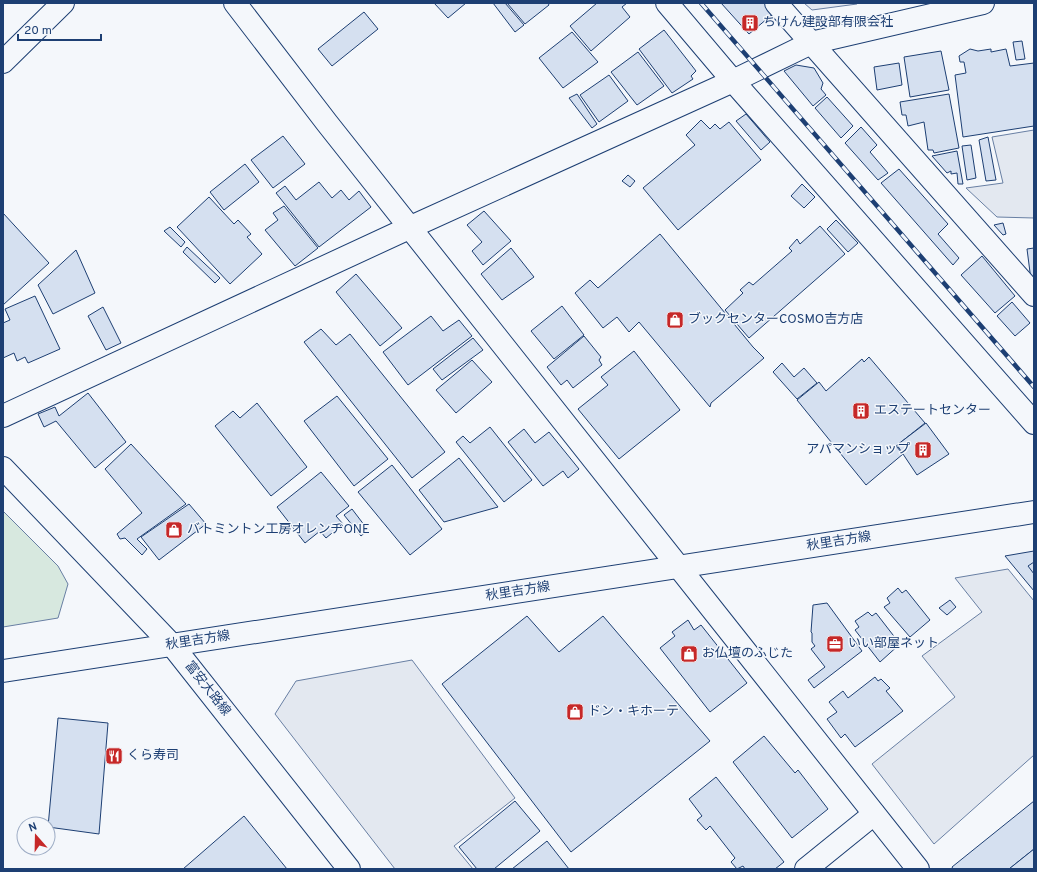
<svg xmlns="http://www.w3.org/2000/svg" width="1037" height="872" font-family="Overpass,'Noto Sans JP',sans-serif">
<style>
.green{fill:#d7e8df;stroke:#687fa3}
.parking{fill:#e3e8f0;stroke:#687fa3}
.building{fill:#d5e0f0;stroke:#1d3f73}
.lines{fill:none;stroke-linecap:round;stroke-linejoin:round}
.street-casing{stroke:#1d3f73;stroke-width:24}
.secondary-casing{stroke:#1d3f73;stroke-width:24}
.primary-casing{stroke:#1d3f73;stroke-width:24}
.street{stroke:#f4f7fb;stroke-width:22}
.secondary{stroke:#f4f7fb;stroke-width:22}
.primary{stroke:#f4f7fb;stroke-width:22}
.rail-casing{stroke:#1d3f73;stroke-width:4.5}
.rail{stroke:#f4f7fb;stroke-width:3;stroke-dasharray:9;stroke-linecap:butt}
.labels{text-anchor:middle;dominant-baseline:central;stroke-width:3;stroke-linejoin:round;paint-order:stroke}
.poi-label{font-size:13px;fill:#1d3f73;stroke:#f4f7fb;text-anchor:start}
.street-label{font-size:13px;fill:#1d3f73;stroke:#f4f7fb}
</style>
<rect width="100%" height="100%" fill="#f4f7fb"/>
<!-- green -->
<polygon class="green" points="3,511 58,566 68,584 58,618 3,627"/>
<!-- parking -->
<g class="parking">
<polygon points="804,3 857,3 857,4 812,10"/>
<polygon points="1034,130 1034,218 997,217 966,188 1003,183 992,137"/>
<polygon points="1008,569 1034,601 1034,755 934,844 872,764 955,697 922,656 982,612 955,578"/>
<polygon points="412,660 515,798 454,846 473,869 395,869 275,714 296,681"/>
</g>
<!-- building -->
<g class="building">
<polygon points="434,3 466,3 448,18"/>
<polygon points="493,3 505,3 524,25 515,32"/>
<polygon points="507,3 548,3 549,5 525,24"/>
<polygon points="597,3 627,3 622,7 630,17 591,51 570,26"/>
<polygon points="721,3 765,3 774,13 749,34"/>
<polygon points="364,12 378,29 332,66 318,49"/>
<polygon points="664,30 696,71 691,76 693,79 672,93 639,49"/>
<polygon points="572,32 598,62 563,88 539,58"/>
<polygon points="1022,41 1025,59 1016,60 1013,42"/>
<polygon points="970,49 978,51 991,49 991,52 1006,49 1010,66 1034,63 1034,126 963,137 955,75 966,73 964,62 960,62 959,56"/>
<polygon points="941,51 949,90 910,97 904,57"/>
<polygon points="638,52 664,86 637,105 611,72"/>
<polygon points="899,63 902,85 877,90 874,67"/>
<polygon points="796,65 814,68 823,83 821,89 826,95 813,106 784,71"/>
<polygon points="609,75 628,101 599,122 580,95"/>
<polygon points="577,94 597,124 592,128 569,98"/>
<polygon points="949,94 959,148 934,153 933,150 928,150 924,122 908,126 906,115 902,115 900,102"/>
<polygon points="827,97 853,126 841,138 815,108"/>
<polygon points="746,114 770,142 761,150 736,121"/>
<polygon points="701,120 710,129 715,124 720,129 729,122 761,160 678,230 643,188 695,145 686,135"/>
<polygon points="861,127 877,145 870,152 888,173 878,180 845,143"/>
<polygon points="283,136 305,164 273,188 251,160"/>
<polygon points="988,137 996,180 986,181 979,140"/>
<polygon points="971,145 976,178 967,180 962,146"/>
<polygon points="957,151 963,184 958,184 957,173 951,174 951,171 947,173 932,156"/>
<polygon points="245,164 259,182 224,210 210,192"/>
<polygon points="899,169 948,224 938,234 959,258 953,265 881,183"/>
<polygon points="628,175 635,181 630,187 622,181"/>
<polygon points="319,182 332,198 341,190 349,200 359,191 371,207 319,247 276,193 285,186 296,200"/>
<polygon points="802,184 815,197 804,208 791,196"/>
<polygon points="209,197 234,224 238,220 251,234 247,237 262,254 230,284 177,227"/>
<polygon points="284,206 318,248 295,266 265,230 278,220 273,213"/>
<polygon points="484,211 511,241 483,265 472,251 482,242 467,225"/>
<polygon points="3,213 49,263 3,305"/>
<polygon points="836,220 858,243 848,252 827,229"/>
<polygon points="1003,223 1006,234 1003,235 994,225"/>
<polygon points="820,226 845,254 749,338 725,310 743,293 740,290 749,282 753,285 792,251 789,248 797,239 800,244"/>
<polygon points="170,227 185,242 181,247 164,231"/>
<polygon points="660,234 753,347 764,358 711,403 710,407 639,322 629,332 617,317 603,328 575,293 590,280 598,288"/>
<polygon points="187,247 220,278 215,283 183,252"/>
<polygon points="511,248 534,277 502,300 481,274"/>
<polygon points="1034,248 1034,279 1031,280 1027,249"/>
<polygon points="76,250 95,293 53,314 38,285"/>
<polygon points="982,256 1015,296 995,313 961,275"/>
<polygon points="356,274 402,328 380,346 336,292"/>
<polygon points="35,296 60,349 28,363 25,357 17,361 14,353 3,358 3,323 10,320 5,309"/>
<polygon points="1012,302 1030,323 1015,336 997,316"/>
<polygon points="562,306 584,335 554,359 531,331"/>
<polygon points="103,307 121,343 106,350 88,316"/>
<polygon points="431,316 443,331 459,320 472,336 408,385 383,352"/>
<polygon points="321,329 336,345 350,334 445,452 412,478 304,342"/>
<polygon points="584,336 601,357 599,360 602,365 573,388 567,380 561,385 547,367"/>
<polygon points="473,338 483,350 442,380 433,369"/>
<polygon points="634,351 680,410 619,459 578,409 608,385 601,377"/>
<polygon points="869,357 925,423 896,446 903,454 866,485 797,400 819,382 826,391 862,359 864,362"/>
<polygon points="472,360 492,382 456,413 436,390"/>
<polygon points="782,363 794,377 804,368 817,383 797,399 773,372"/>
<polygon points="88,393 126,442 95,468 56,421 44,427 38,414 55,407 59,416"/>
<polygon points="337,396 388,459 354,486 304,421"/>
<polygon points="257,403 307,467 271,496 215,426 233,411 240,418"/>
<polygon points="926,423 949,454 917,475 897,445"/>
<polygon points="490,427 532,480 504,502 456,442 463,436 470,443"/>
<polygon points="524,429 535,443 549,432 579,469 568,478 563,471 543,486 508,442"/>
<polygon points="131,444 186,504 137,539 147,549 142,555 125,538 120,539 117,534 142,513 105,469"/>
<polygon points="459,458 498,507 444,522 419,490"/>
<polygon points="392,465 442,529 410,555 358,492"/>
<polygon points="321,472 349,506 336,516 343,524 326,538 320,531 305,543 277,507"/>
<polygon points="189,504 206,524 159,560 141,537"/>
<polygon points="352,509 368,530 361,536 344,515"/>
<polygon points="1034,551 1034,591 1005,556"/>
<polygon points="1034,562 1034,574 1028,566"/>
<polygon points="898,588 902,593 906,590 930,620 910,637 884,607 890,603 887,598"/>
<polygon points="950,600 956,607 947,615 939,608"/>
<polygon points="827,603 862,651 814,688 808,680 825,667 811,649 815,646 812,642 812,633 811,632 813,605"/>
<polygon points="868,612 872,616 876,613 900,644 880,662 855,630 859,627 855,621"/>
<polygon points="527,616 559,652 603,616 710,741 571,852 442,684"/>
<polygon points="688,620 694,630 701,625 747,683 710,712 660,648 675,636 672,632"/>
<polygon points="875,677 878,681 881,679 890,688 886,691 903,711 855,747 845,734 841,738 827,719 837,712 829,702 843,691 848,698"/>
<polygon points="58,718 108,723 99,834 48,827"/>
<polygon points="764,736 795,773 798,770 828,809 792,838 733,762"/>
<polygon points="716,777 784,862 775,869 745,869 743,866 737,869 731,862 735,858 710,826 706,830 697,820 702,816 689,799"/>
<polygon points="515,801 540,831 494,869 477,869 459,847"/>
<polygon points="1034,801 1034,849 1009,869 953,869 952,867"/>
<polygon points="244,816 287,869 183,869"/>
<polygon points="547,841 569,869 512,869"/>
<polygon points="1034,849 1034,869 1009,869"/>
</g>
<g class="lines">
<defs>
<g id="street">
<polyline points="235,3 327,123 918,869"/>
<polyline points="667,3 733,81 1034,423"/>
<polyline points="776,3 1034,295"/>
<polyline points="3,62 63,3"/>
<polyline points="3,416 411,227 733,81 811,43 983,3"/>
<polyline points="806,869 874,814"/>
</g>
<polyline id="secondary" points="3,468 172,645 349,869"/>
<polyline id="primary" points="3,671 1034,512"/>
</defs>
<!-- street casing -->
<use href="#street" class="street-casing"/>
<!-- secondary casing -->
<use href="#secondary" class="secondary-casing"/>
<!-- primary casing -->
<use href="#primary" class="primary-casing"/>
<!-- street -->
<use href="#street" class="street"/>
<!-- secondary -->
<use href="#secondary" class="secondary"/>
<!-- primary -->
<use href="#primary" class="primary"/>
<defs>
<polyline id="rail" points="701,3 1034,387"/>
</defs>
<!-- rail casing -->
<use href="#rail" class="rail-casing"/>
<!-- rail -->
<use href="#rail" class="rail"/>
</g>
<!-- icons -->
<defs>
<symbol id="building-square" viewBox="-11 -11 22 22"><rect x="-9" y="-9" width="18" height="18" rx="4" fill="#c62828" stroke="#f4f7fb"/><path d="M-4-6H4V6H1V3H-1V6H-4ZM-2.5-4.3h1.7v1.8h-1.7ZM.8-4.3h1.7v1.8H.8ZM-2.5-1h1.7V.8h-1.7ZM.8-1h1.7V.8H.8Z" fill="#fff"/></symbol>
<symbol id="shop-square" viewBox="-11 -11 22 22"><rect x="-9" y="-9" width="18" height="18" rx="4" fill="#c62828" stroke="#f4f7fb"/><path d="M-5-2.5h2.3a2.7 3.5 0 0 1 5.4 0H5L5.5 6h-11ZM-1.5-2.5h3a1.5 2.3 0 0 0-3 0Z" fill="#fff"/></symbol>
<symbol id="office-square" viewBox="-11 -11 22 22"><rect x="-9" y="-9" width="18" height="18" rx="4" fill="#c62828" stroke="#f4f7fb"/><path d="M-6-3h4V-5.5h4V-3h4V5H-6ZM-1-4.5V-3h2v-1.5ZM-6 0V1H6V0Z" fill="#fff"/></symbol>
<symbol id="restaurant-square" viewBox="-11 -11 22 22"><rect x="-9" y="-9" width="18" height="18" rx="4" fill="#c62828" stroke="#f4f7fb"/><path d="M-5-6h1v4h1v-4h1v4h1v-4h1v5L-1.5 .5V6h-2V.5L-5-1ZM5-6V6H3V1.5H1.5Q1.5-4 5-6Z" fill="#fff"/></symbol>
</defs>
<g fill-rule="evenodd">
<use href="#building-square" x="740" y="13" width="20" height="20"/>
<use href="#shop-square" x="665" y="310" width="20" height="20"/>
<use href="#building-square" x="851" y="401" width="20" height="20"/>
<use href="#building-square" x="913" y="440" width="20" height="20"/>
<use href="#shop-square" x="164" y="520" width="20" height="20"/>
<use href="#office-square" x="825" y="634" width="20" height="20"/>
<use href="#shop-square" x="679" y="644" width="20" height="20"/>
<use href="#shop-square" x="565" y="702" width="20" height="20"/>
<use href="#restaurant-square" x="104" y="746" width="20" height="20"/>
</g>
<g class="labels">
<!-- poi labels -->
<g class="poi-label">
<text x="763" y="23">ちけん建設部有限会社</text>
<text x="688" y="320">ブックセンターCOSMO吉方店</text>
<text x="874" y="411">エステートセンター</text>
<text x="910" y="450" text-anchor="end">アパマンショップ</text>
<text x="187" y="530">バトミントン工房オレンヂONE</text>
<text x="848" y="644">いい部屋ネット</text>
<text x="702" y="654">お仏壇のふじた</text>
<text x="588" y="712">ドン・キホーテ</text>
<text x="127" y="756">くら寿司</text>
</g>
<!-- street labels -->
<g class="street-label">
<text transform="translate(839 542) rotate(-9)">秋里吉方線</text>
<text transform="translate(518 592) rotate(-9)">秋里吉方線</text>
<text transform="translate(198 641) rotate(-9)">秋里吉方線</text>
<text transform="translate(207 689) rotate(52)">富安大路線</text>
</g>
</g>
<!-- border -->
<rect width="1037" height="872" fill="none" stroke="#1d3f73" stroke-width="8"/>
<!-- north arrow -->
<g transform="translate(36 836) rotate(340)"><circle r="19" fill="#f4f7fb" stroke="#9eadc5"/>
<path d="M0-3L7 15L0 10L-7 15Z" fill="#c62828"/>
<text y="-6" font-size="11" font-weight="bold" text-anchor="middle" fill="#1d3f73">N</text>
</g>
<!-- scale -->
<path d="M18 34v6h83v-6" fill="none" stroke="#1d3f73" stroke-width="2"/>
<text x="24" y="34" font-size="12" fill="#1d3f73" stroke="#f4f7fb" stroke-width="3" paint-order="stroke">20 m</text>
</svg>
